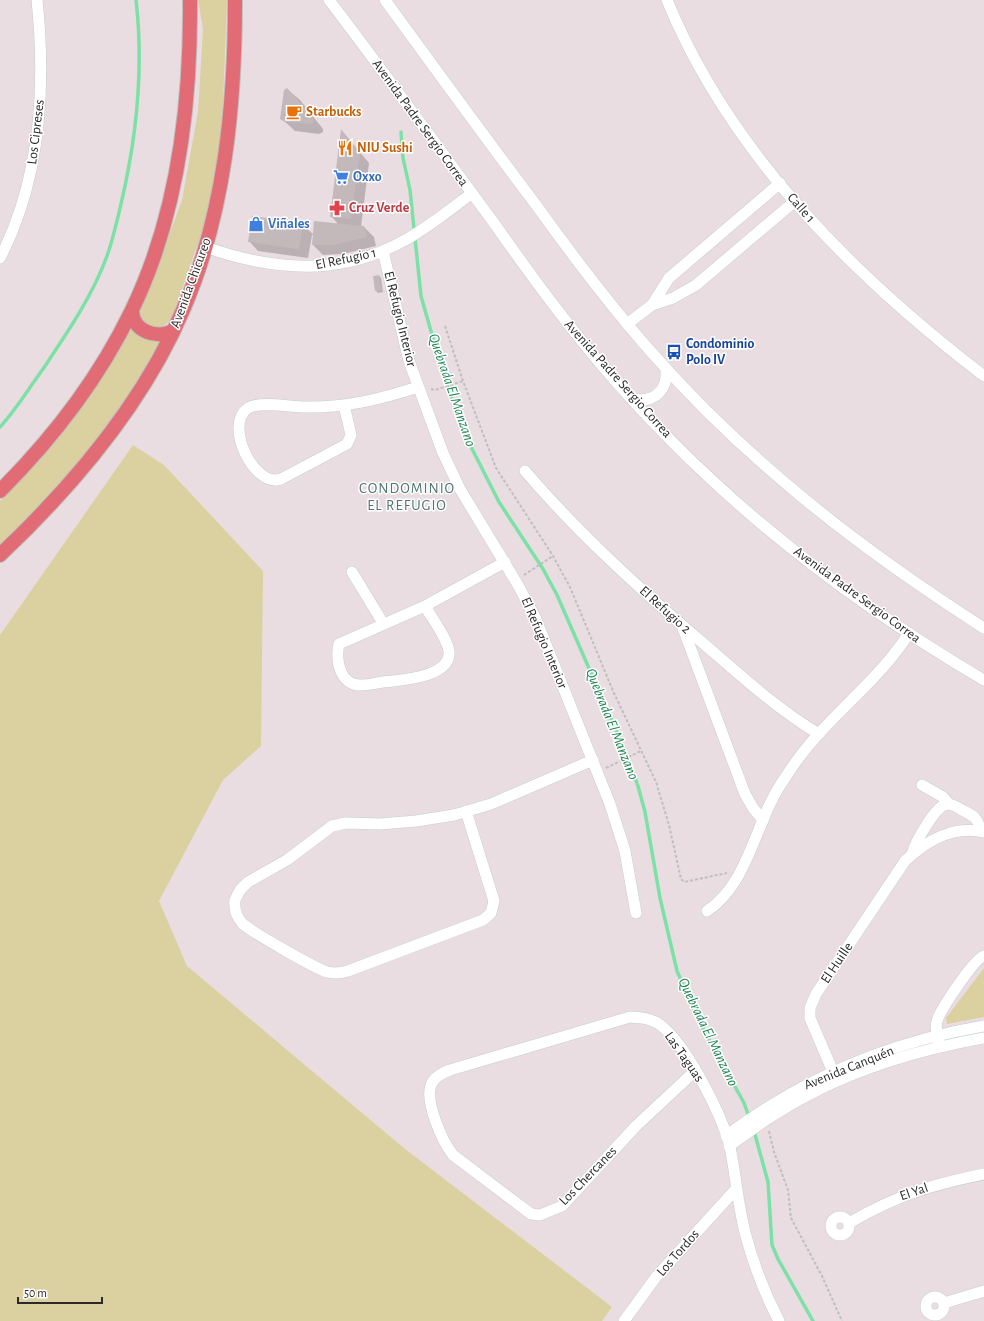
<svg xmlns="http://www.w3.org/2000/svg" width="984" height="1321" font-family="'Alegreya Sans',sans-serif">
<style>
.green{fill:#dbd0a0}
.shadow{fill:#0003}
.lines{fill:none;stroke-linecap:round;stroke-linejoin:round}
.stream{stroke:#7ce1a6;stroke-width:3.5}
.building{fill:#c3b9bb}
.minor-casing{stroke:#c2cfce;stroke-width:12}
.major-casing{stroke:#bfbfbf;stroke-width:16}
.path{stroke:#bfbfbf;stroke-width:2;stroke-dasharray:3 2;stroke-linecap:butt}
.minor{stroke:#fff;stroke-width:11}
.major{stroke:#e16c75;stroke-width:14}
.labels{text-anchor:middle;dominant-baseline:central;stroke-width:3;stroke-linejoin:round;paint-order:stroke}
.food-label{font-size:14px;font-weight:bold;fill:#c56008;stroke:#fff;text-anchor:start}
.street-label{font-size:14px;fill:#2a2a2a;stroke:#fff}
.shop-label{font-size:14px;font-weight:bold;fill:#366cbe;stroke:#fff;text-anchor:start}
.health-label{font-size:14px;font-weight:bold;fill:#be3a42;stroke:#fff;text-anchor:start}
.transit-label{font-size:14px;font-weight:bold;fill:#164399;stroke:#fff;text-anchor:start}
.water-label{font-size:15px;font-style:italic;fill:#1b8551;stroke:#fff}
.neighbourhood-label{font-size:15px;letter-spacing:1px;fill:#4f7574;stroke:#fff}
</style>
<rect width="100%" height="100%" fill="#eadde1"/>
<!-- green -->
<g class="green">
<path d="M198,0H227L221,154L209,212L175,309C171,319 164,329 154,331L137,316L149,290L182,200L198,112L203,29Z"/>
<path d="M132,326C139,333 151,343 160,341C118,417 66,488 0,545V501C49,454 102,387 132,326Z"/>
<polygon points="133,445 164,465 263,571 261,746 223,780 159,901 187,966 405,1149 612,1307 602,1321 0,1321 0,635"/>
<polygon points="984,968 984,1017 947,1024 946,1018"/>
</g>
<!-- shadow -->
<g class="shadow">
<polygon points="287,89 300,100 323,129 323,132 319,134 295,131 282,119"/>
<polygon points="342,131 369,163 361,227 364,227 374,237 376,246 343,254 323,255 313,245 339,225 331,216"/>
<polygon points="302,224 314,235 312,235 308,258 258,251 249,241"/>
<polygon points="379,276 381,278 383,292 378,293 376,291 374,277"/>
</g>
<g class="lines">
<!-- stream -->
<g class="stream">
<polyline points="401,132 403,158 410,190 421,296 444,377 466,437 499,502 543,569 557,595 622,744 638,786 645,812 660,898 677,971 701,1025 744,1103 749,1117"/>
<path d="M0,427C16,410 29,388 43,369C67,333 92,297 107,256C113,239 117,221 121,204C137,136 144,69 136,0"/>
<polyline points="754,1131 768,1182 772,1245 778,1259 813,1321"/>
</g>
</g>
<!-- building -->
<g class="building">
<polygon points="287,88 314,119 312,124 285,122 280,119 284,90"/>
<polygon points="341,129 360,153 351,219 330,217"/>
<polygon points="252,216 303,223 299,249 248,242"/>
<polygon points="314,221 364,226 367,237 333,245 312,245"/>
<polygon points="379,275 381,290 375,291 373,276"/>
</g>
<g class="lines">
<defs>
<g id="minor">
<path d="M329,0C385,73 439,149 494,223C529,273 565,322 604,368C711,493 842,597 984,680"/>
<path d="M385,0C436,70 487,140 539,209C575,259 612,308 653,354C749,463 862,550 984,628"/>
<path d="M667,0C730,154 854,276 984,376"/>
<path d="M205,247C274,271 341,277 407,239C430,226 451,209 472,193"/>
<polyline points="383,251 409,361 443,453 460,489 518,585 535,617 610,804 625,851 636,913"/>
<path d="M0,258C41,179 46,87 37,0"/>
<polyline points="652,305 669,278 780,183"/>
<polyline points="627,324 652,305 673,298 696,285 795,201"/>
<path d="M632,399C654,403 668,391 666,369"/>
<path d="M344,405L351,435L347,444L281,479C255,489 223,425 248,408C259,401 291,407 305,407C345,408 381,399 418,387"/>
<path d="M525,471C579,534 641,590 704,644C741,676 777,709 819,734"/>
<polyline points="352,572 383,623"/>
<path d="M425,606C431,617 451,643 449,655C446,678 401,680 383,682C374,683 362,687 353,684C338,678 336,657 339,644L425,606L505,562"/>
<polyline points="683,628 745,794 753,808 763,820"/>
<polyline points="922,785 943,797 949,804"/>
<path d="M466,811L494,901L491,913L483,920L348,971C341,973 335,974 327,972C315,968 251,932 242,923C236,916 234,908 235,900L240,890L248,882L287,860L332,826L346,823L380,824L416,821L454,815L491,804L593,760"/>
<path d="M912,854C915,843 935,806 947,804C953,804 959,808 964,811C974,816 979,819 980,831"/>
<path d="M707,911C738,891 749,852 763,820C769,804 777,789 787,775C820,721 876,686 909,633"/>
<path d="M939,1043C937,1035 935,1028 937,1021C940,1010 974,959 984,956"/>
<path d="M695,1071L636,1126L562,1206L540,1215L531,1214L453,1155C442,1141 425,1102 431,1085C434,1077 442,1073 450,1070L630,1017C641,1017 650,1018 659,1024C686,1043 722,1115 730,1147C736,1176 738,1207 746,1236C754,1266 765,1294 779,1321"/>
<path d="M837,1081L810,1018V1008L816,994L905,861C926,841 954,825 984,832"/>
<path d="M726,1136C802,1079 890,1042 984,1026"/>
<path d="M729,1146C754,1128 779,1110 806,1096C861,1067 922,1049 984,1038"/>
<circle cx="840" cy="1226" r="9"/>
<path d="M849,1223C897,1195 931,1185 984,1174"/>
<circle cx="935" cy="1306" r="9"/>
<polyline points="944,1303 984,1291"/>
<polyline points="624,1321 656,1277 736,1189"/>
</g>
<g id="major">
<path d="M132,311C133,332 157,339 173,331"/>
<path d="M0,491C52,439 99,378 131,312C178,216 191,105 190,0"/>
<path d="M0,555C74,485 143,404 183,310C225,213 235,105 235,0"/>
</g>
</defs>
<!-- minor casing -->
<use href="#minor" class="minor-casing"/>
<!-- major casing -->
<use href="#major" class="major-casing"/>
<!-- path -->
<g class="path">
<polyline points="445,326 463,381 496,468 553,556 570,587 613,691 656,782 669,825 681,879 684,882 727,873"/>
<polyline points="431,389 435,390 463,381"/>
<polyline points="524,575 553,556"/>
<polyline points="606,768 641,751"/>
<polyline points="769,1131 774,1152 788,1190 791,1218 822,1276 842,1321"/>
</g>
<!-- minor -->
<use href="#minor" class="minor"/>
<!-- major -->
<use href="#major" class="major"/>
</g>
<!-- icons -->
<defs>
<symbol id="cafe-bare" viewBox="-9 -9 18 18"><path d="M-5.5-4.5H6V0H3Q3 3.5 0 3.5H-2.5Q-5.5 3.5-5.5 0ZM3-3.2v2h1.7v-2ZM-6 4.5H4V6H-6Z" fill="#e8710a" stroke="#fff" stroke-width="2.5" paint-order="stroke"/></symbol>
<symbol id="restaurant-bare" viewBox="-9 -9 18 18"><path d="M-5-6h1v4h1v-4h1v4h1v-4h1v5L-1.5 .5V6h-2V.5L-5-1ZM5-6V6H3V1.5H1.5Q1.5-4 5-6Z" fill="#e8710a" stroke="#fff" stroke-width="2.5" paint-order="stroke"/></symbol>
<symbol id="supermarket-bare" viewBox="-9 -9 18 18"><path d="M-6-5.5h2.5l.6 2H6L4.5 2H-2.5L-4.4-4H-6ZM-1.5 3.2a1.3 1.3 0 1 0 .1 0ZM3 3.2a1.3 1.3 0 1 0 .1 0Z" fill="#3f7fe0" stroke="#fff" stroke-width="2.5" paint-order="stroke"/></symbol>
<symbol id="pharmacy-bare" viewBox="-9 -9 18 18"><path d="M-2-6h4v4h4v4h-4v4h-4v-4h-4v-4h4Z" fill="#e0444e" stroke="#fff" stroke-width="2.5" paint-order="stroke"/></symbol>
<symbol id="shop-bare" viewBox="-9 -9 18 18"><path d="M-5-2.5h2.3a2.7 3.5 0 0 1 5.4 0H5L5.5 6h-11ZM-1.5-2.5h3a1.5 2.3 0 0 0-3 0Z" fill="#3f7fe0" stroke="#fff" stroke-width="2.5" paint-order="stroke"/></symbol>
<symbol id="bus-bare" viewBox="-9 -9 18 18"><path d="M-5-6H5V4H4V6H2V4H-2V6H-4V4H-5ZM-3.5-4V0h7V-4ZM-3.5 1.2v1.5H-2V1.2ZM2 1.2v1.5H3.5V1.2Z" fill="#1a4fb4" stroke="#fff" stroke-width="2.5" paint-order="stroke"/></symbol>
</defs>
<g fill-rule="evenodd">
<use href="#cafe-bare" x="283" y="101" width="22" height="22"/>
<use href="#restaurant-bare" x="334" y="137" width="22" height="22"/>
<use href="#supermarket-bare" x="330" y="166" width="22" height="22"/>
<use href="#pharmacy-bare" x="326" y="197" width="22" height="22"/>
<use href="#shop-bare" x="245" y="213" width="22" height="22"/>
<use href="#bus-bare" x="663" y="341" width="22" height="22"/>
</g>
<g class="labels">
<!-- food labels -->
<g class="food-label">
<text x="306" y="112">Starbucks</text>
<text x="357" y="148">NIU Sushi</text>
</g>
<!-- street labels -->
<g class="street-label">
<text transform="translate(420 123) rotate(54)">Avenida Padre Sergio Correa</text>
<text transform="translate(36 132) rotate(-83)">Los Cipreses</text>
<text transform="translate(801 208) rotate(49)">Calle 1</text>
<text transform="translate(346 259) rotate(-12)">El Refugio 1</text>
<text transform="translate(191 283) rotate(-70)">Avenida Chicureo</text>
<text transform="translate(400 319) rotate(76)">El Refugio Interior</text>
<text transform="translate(618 379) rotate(48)">Avenida Padre Sergio Correa</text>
<text transform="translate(857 595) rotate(36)">Avenida Padre Sergio Correa</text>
<text transform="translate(665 610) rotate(42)">El Refugio 2</text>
<text transform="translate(544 643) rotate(67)">El Refugio Interior</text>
<text transform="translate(837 963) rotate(-56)">El Huille</text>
<text transform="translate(684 1057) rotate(55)">Las Taguas</text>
<text transform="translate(849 1068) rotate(-22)">Avenida Canquén</text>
<text transform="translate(588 1176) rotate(-46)">Los Chercanes</text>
<text transform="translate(914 1192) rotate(-19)">El Yal</text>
<text transform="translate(678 1253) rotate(-49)">Los Tordos</text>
</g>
<!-- shop labels -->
<g class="shop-label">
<text x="353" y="177">Oxxo</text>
<text x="268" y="224">Viñales</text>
</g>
<!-- health labels -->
<g class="health-label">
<text x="349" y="208">Cruz Verde</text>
</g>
<!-- transit labels -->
<g class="transit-label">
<text x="686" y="344">Condominio<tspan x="686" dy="16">Polo IV</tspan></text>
</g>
<!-- water labels -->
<g class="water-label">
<text transform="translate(452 390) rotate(71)">Quebrada El Manzano</text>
<text transform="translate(612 724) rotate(68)">Quebrada El Manzano</text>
<text transform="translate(708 1032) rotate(64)">Quebrada El Manzano</text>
</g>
<!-- neighbourhood labels -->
<g class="neighbourhood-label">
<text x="407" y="488">CONDOMINIO<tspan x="407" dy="17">EL REFUGIO</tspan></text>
</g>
</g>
<!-- scale -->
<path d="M18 1297v6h84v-6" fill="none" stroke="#2a2a2a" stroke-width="2"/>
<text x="24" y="1297" font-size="12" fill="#2a2a2a" stroke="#ffffff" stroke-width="3" paint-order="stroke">50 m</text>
</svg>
